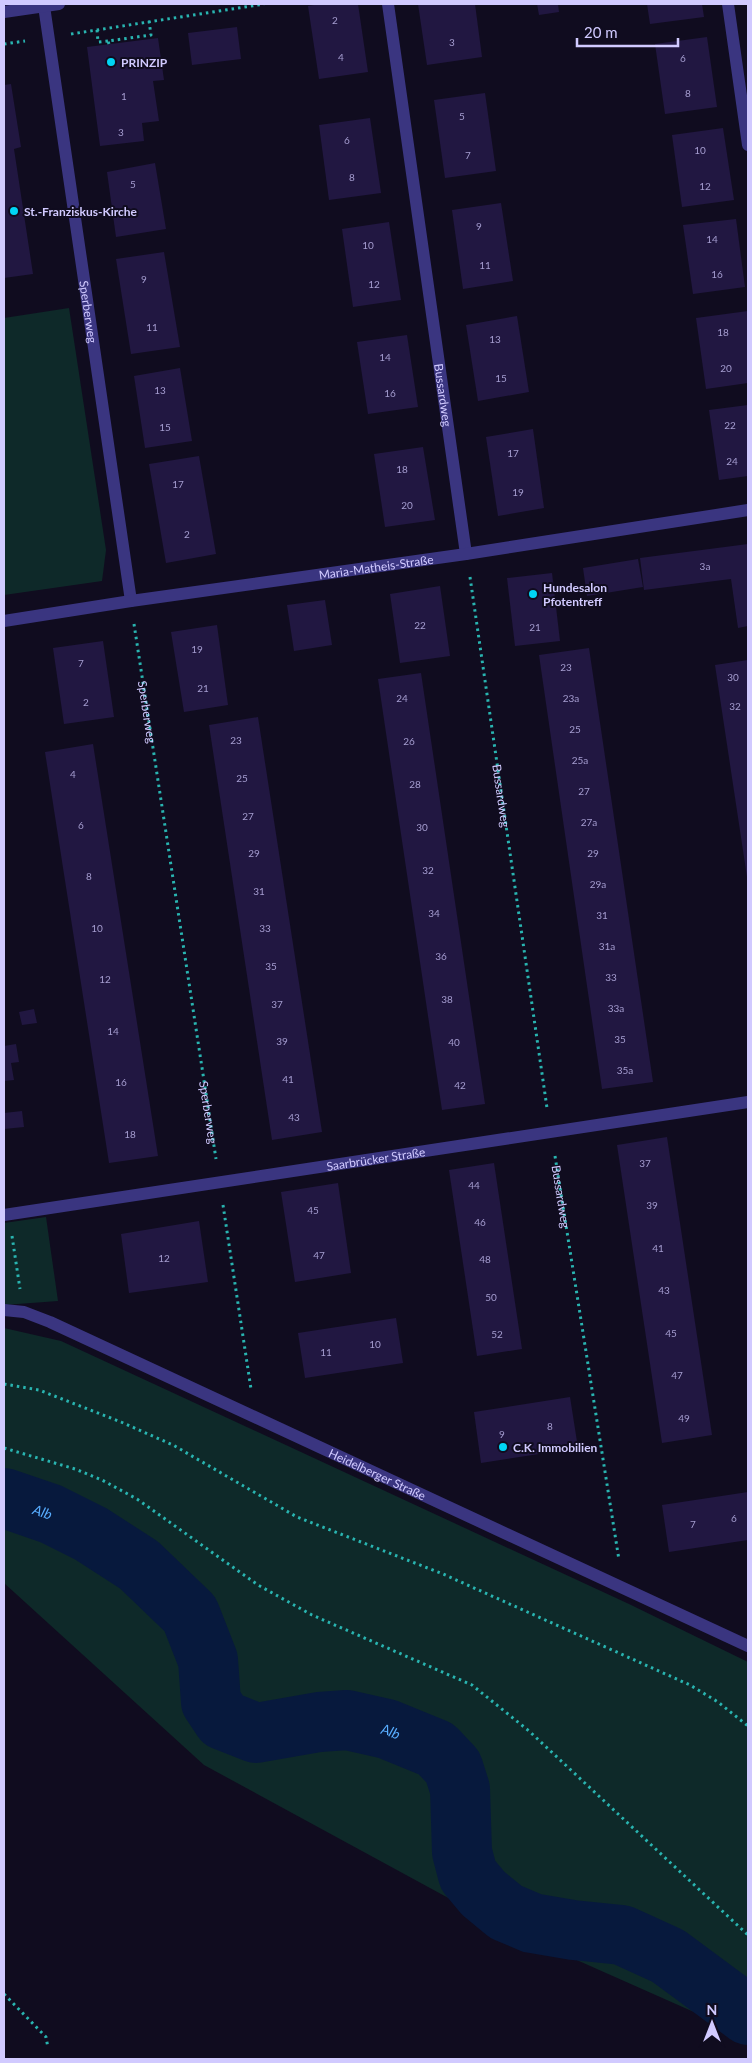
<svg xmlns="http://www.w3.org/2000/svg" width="752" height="2063" font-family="Lato,sans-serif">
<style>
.green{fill:#0e2929}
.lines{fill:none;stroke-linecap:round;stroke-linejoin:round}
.river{stroke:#07193d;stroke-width:60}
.building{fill:#211741}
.path{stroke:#29b4b0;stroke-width:3;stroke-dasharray:2.5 4;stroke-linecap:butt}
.minor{stroke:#3a3580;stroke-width:12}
.poi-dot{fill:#00d5f5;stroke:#100c1f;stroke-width:2}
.labels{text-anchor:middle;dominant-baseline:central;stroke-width:4;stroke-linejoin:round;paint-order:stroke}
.number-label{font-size:10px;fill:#a59dd0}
.poi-label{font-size:12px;font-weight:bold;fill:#d1caff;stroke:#100c1f;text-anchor:start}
.street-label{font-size:12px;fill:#d1caff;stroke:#100c1f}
.water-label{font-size:14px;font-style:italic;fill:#58adff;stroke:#100c1f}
</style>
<rect width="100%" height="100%" fill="#100c1f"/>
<!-- green -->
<g class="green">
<polygon points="69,308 106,550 102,581 4,595 4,318"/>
<polygon points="46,1217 58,1301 4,1305 4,1223"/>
<polygon points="4,1328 61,1341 629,1604 748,1662 748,2036 498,1925 204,1765 4,1583"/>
</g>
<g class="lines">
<!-- river -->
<path class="river" id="s1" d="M4,1498L51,1514L91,1534L139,1565L190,1614L208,1660L211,1702L223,1720L256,1733L319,1722L347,1720L387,1729L436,1749L453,1767L460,1789L462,1852L468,1875L483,1893L506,1912L532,1923L573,1930L622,1935L668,1956L748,2015"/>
</g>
<!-- building -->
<g class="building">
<polygon points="320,4 358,4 368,72 319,79 308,6"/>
<polygon points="418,4 475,4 482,57 427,65"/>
<polygon points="537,4 558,4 559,12 539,15"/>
<polygon points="647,4 702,4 704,17 650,24"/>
<polygon points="237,27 241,59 192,65 188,33"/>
<polygon points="707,37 717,107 665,114 655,44"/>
<polygon points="158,38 164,80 153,81 159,121 142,123 144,141 100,146 87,47"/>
<polygon points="11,84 21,147 14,149 33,274 4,278 4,85"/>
<polygon points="485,93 496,171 445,178 434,100"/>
<polygon points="370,118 381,193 329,200 319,125"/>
<polygon points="723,128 734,200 682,207 672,135"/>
<polygon points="155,163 166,229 116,237 107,172"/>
<polygon points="501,203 513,281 463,289 452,210"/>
<polygon points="736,219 745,287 693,294 683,225"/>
<polygon points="389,222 401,300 353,307 342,229"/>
<polygon points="164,252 180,347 131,354 116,259"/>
<polygon points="748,311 748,383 706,389 696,318"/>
<polygon points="517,316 529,392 478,401 466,325"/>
<polygon points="407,335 418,407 368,414 357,342"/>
<polygon points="180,368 192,441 145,448 134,376"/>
<polygon points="748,405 748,476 719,480 709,410"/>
<polygon points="533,429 544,508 498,516 486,437"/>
<polygon points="423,447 435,520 385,527 374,454"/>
<polygon points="199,456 216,554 166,563 149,464"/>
<polygon points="748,544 748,626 738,628 731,579 644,590 640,558"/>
<polygon points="638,559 643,587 587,596 583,568"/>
<polygon points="552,573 560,641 515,646 507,578"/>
<polygon points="440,586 450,656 400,663 390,594"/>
<polygon points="325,600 332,645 294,651 287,605"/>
<polygon points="217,625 228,705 184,712 171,632"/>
<polygon points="103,641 114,717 64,724 53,648"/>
<polygon points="589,648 653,1082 602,1089 539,655"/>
<polygon points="748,660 748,876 747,877 715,665"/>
<polygon points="421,673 485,1104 442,1110 378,679"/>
<polygon points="258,717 322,1132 272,1140 209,725"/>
<polygon points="93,744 158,1156 109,1163 45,752"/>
<polygon points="34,1009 37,1023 22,1025 19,1012"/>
<polygon points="16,1044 19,1062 11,1063 14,1080 4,1081 4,1046"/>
<polygon points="22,1111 24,1127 4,1129 4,1113"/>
<polygon points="667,1137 712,1435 662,1443 617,1145"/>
<polygon points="494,1163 522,1349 477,1356 449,1170"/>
<polygon points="338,1183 351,1273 295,1282 281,1192"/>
<polygon points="199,1221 208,1282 129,1293 121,1234"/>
<polygon points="396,1318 403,1363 305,1378 298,1333"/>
<polygon points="570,1397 578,1448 481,1463 474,1412"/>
<polygon points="748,1492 748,1540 669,1552 662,1505"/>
</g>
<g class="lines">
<!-- path -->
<g class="path">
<polyline points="97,30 98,42 108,41"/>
<polyline points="71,34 264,4"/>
<polyline points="4,44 25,41"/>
<polyline points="109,44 108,41 151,35 149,21"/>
<path id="s2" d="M470,577L547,1108"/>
<path id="s3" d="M134,624L216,1159"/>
<path id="s4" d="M555,1156L619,1560"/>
<polyline points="223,1205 251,1389"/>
<polyline points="12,1236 20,1289"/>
<polyline points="4,1384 39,1390 121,1422 173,1445 297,1517 443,1574 690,1685 718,1702 748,1726"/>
<polyline points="4,1448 75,1469 102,1480 137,1499 258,1585 312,1615 472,1685 529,1731 748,1935"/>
<polyline points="4,1994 46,2037 48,2048"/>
</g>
<!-- minor -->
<g class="minor">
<path id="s5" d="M388,4L466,554"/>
<polyline points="728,4 748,145"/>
<path id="s6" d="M44,6L131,601"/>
<polyline points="4,12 59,4"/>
<path id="s7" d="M4,621L131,601L466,554L748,510"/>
<path id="s8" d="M4,1215L748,1102"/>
<path id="s9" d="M4,1310L24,1312L50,1322L748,1646"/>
</g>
</g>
<!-- markers -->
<g class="poi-dot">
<circle cx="111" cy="62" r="5"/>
<circle cx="14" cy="211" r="5"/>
<circle cx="533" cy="594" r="5"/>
<circle cx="503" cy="1447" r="5"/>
</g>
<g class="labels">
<!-- number labels -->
<g class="number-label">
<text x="335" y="20">2</text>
<text x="452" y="42">3</text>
<text x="341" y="57">4</text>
<text x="683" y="58">6</text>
<text x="688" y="93">8</text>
<text x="124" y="96">1</text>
<text x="462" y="116">5</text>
<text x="121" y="132">3</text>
<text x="347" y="140">6</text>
<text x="700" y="150">10</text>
<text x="468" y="155">7</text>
<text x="352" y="177">8</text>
<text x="133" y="184">5</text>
<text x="705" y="186">12</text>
<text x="479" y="226">9</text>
<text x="712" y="239">14</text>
<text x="368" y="245">10</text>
<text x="485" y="265">11</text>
<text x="717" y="274">16</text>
<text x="144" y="279">9</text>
<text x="374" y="284">12</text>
<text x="152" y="327">11</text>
<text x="723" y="332">18</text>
<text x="495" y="339">13</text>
<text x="385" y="357">14</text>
<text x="726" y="368">20</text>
<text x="501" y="378">15</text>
<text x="160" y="390">13</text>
<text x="390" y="393">16</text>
<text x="730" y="425">22</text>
<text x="165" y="427">15</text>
<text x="513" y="453">17</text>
<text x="732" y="461">24</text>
<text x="402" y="469">18</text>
<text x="178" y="484">17</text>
<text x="518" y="492">19</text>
<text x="407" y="505">20</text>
<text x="187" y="534">2</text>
<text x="705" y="566">3a</text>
<text x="420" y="625">22</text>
<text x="535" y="627">21</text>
<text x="197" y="649">19</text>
<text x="81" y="663">7</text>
<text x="566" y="667">23</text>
<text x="733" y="677">30</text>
<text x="203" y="688">21</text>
<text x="402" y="698">24</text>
<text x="571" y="698">23a</text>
<text x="86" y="702">2</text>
<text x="735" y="706">32</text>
<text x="575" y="729">25</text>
<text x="236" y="740">23</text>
<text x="409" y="741">26</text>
<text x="580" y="760">25a</text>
<text x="73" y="774">4</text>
<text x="242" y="778">25</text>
<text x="415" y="784">28</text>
<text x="584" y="791">27</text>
<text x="248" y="816">27</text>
<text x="589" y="822">27a</text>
<text x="81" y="825">6</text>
<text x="422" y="827">30</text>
<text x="254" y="853">29</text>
<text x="593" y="853">29</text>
<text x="428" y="870">32</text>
<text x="89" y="876">8</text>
<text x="598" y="884">29a</text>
<text x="259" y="891">31</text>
<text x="434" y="913">34</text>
<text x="602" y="915">31</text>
<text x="97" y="928">10</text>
<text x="265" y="928">33</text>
<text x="607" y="946">31a</text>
<text x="441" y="956">36</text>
<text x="271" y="966">35</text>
<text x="611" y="977">33</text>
<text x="105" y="979">12</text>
<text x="447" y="999">38</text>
<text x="277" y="1004">37</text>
<text x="616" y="1008">33a</text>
<text x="113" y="1031">14</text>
<text x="620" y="1039">35</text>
<text x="282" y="1041">39</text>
<text x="454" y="1042">40</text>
<text x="625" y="1070">35a</text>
<text x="288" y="1079">41</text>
<text x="121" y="1082">16</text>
<text x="460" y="1085">42</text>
<text x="294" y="1117">43</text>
<text x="130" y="1134">18</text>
<text x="645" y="1163">37</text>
<text x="474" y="1185">44</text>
<text x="652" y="1205">39</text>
<text x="313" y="1210">45</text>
<text x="480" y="1222">46</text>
<text x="658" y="1248">41</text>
<text x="319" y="1255">47</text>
<text x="164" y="1258">12</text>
<text x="485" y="1259">48</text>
<text x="664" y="1290">43</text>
<text x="491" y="1297">50</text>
<text x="671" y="1333">45</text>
<text x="497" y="1334">52</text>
<text x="375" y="1344">10</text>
<text x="326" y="1352">11</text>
<text x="677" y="1375">47</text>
<text x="684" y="1418">49</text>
<text x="550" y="1426">8</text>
<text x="502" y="1434">9</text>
<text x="734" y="1518">6</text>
<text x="693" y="1524">7</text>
</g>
<!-- poi labels -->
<g class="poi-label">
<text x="121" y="62">PRINZIP</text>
<text x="24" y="211">St.-Franziskus-Kirche</text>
<text x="543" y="587">Hundesalon<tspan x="543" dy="14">Pfotentreff</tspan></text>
<text x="513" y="1447">C.K. Immobilien</text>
</g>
<!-- street labels -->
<g class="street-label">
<text stroke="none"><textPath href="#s6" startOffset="309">Sperberweg</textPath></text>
<text stroke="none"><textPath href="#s5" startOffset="395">Bussardweg</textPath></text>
<text stroke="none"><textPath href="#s7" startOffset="376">Maria-Matheis-Straße</textPath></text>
<text stroke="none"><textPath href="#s3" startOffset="89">Sperberweg</textPath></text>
<text stroke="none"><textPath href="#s2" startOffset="221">Bussardweg</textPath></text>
<text stroke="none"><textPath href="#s3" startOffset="494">Sperberweg</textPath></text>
<text stroke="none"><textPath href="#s8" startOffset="376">Saarbrücker Straße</textPath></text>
<text stroke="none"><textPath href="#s4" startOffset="41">Bussardweg</textPath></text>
<text stroke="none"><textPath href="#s9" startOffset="409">Heidelberger Straße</textPath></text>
</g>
<!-- water labels -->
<g class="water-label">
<text stroke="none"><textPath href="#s1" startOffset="41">Alb</textPath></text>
<text stroke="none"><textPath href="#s1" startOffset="508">Alb</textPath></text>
</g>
</g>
<!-- border -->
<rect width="752" height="2063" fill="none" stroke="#d1caff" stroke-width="10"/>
<!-- north arrow -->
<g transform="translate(712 2023)" stroke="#100c1f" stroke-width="4" paint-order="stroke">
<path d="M0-4L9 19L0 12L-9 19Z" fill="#d1caff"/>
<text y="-8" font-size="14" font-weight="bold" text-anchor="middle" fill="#d1caff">N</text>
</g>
<!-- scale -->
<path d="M577 38v8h101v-8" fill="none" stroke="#d1caff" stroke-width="2.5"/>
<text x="584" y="38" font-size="15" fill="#d1caff" stroke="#100c1f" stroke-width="4" paint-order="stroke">20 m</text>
</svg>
